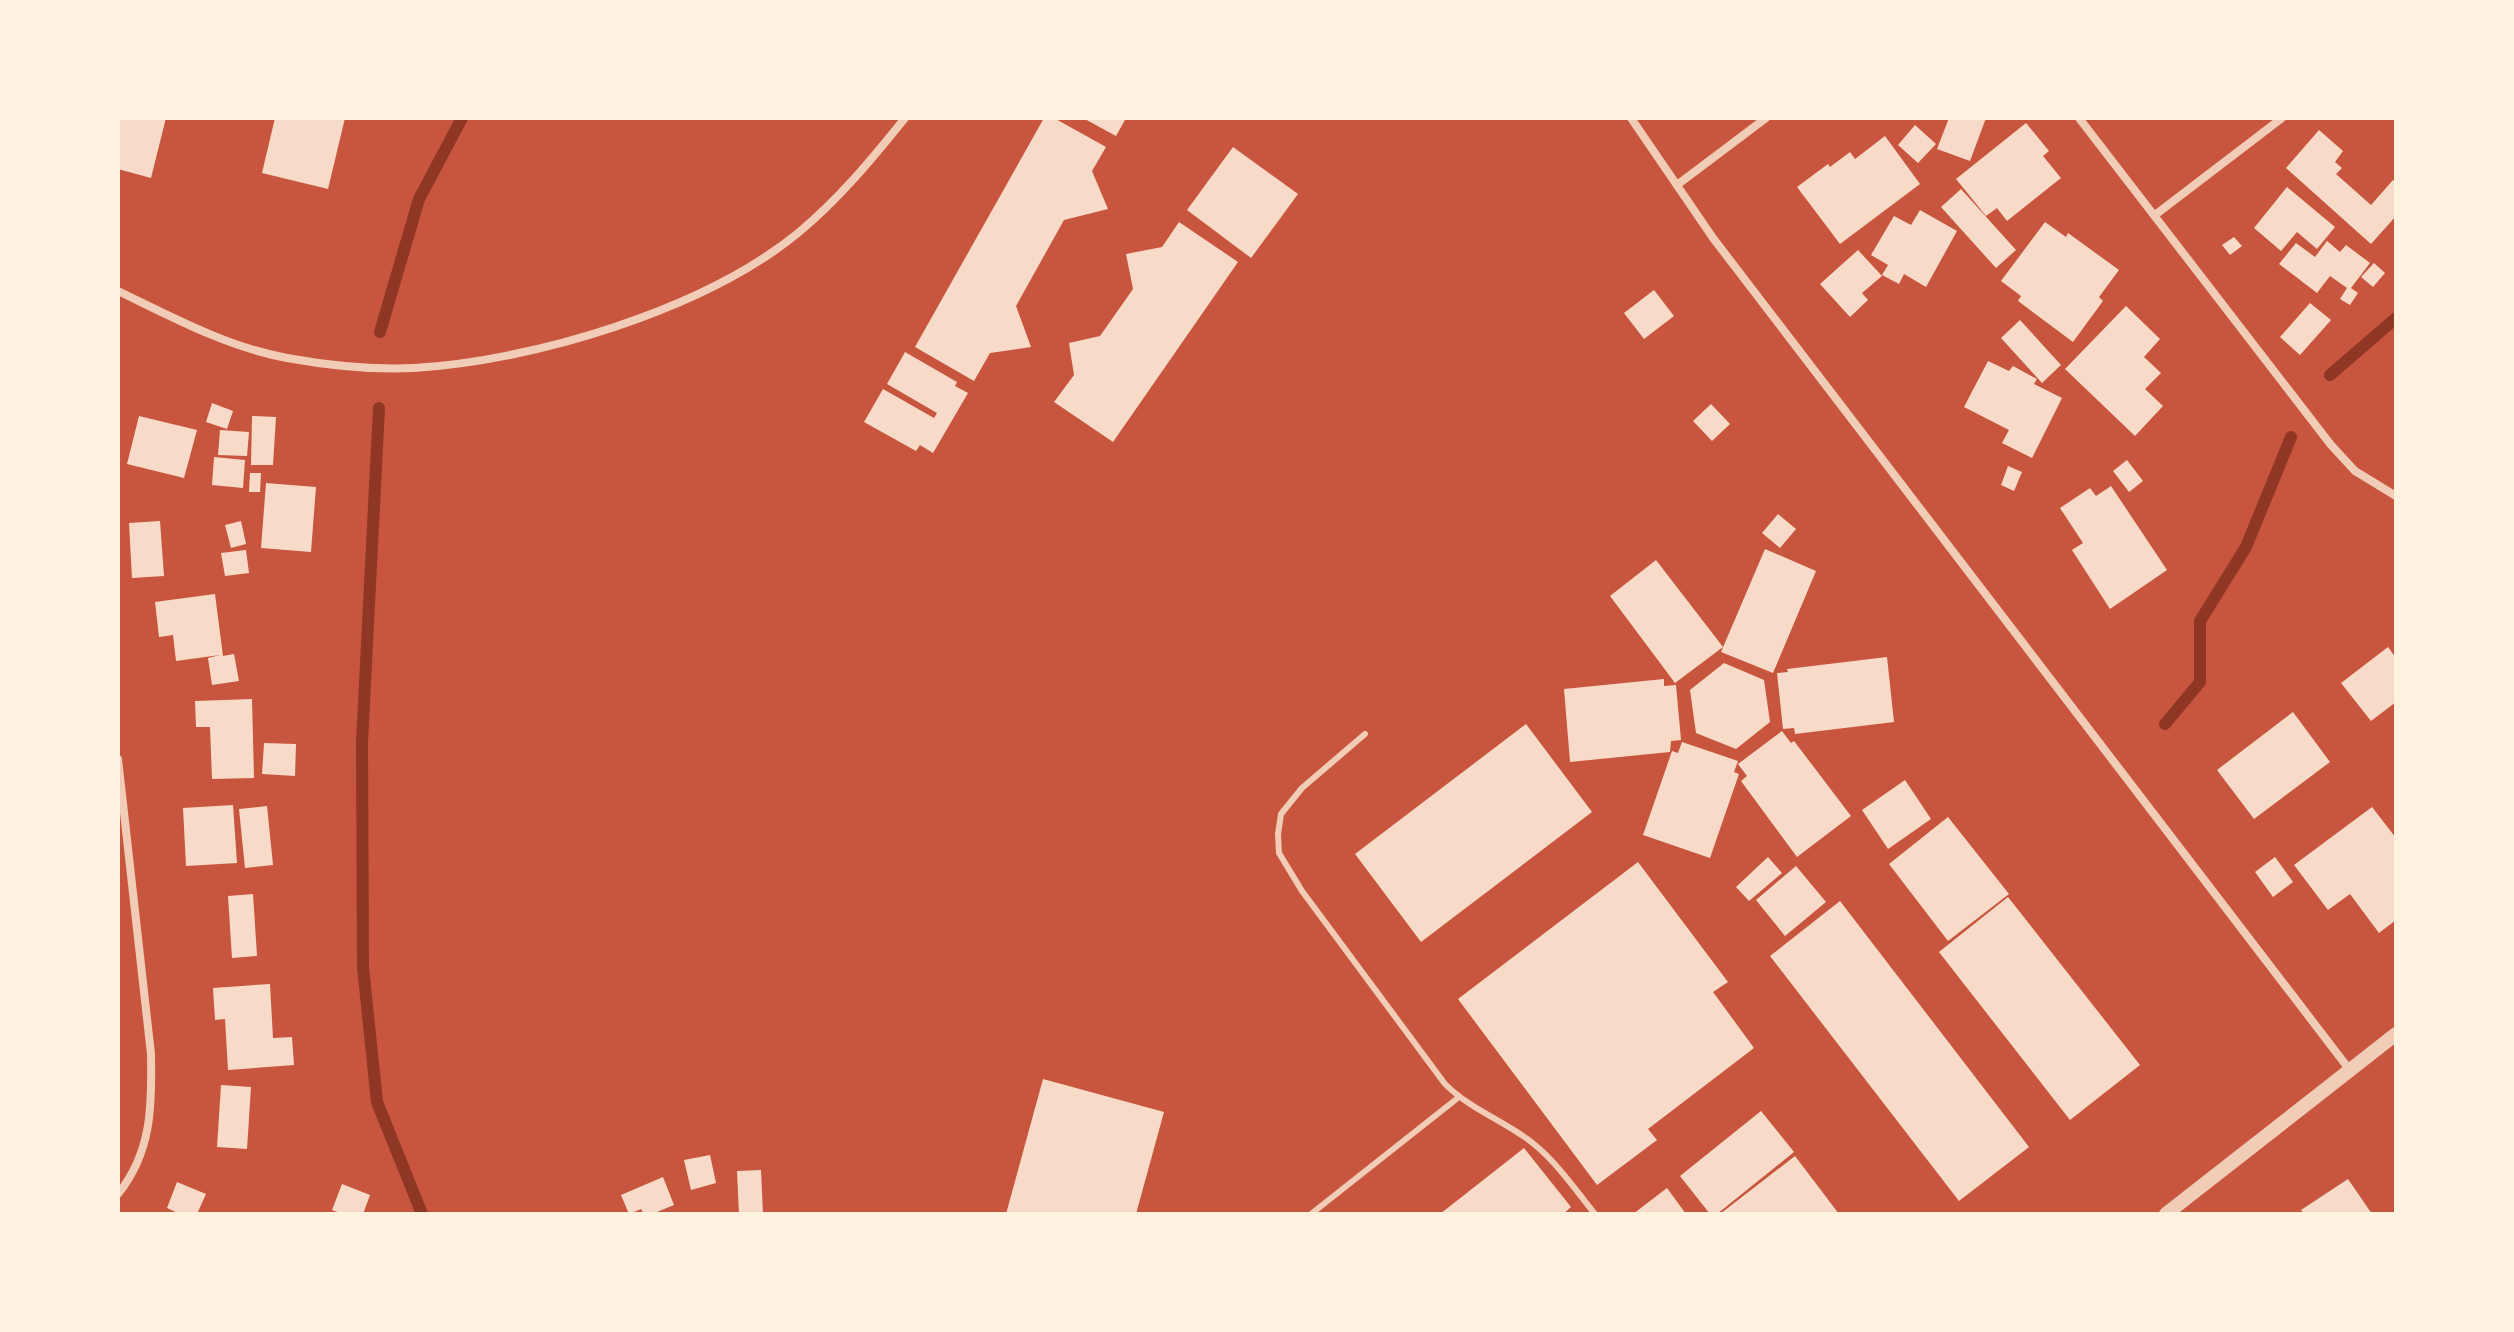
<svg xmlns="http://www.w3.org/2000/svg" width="2514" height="1332" font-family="'Space Grotesk',sans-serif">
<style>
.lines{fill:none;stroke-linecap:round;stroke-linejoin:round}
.stream{stroke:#8f3625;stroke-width:12}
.building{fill:#f7dbc8}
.service{stroke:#f1ccb7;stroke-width:6}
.minor{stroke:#f1ccb7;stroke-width:8}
.tertiary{stroke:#f1ccb7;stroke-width:14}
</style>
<rect width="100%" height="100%" fill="#c8553d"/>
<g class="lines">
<!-- stream -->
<g class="stream">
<polyline points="380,332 419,199 462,118"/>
<polyline points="2330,375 2396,318"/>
<polyline points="379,408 362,742 363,967 377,1102 422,1214"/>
<polyline points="2165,724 2200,682 2200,621 2246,547 2291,437"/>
</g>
</g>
<!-- building -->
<g class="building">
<polygon points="118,118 166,118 151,178 118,169"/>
<polygon points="275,118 345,118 328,189 262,173"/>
<polygon points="1044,118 1054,118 1106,147 1092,171 1108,209 1064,220 1016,306 1031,347 990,353 974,381 915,347"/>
<polygon points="1083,118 1126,118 1116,136"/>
<polygon points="1949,118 1986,118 1970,161 1937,149"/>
<polygon points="2026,123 2049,151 2043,156 2061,178 2007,221 1997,208 1986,216 1956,179"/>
<polygon points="1915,125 1936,144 1918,163 1898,145"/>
<polygon points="2319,130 2343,151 2335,162 2342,168 2336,174 2371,205 2393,180 2396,182 2396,216 2371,244 2286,168"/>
<polygon points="1885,136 1920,184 1840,244 1797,187 1828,164 1830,167 1850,152 1855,159"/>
<polygon points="1233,147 1298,194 1251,258 1187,210"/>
<polygon points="2287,187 2335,227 2317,249 2297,232 2281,251 2254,228"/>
<polygon points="1961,189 2016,250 1996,268 1941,207"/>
<polygon points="1920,210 1957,231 1926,287 1904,274 1899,284 1882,275 1888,265 1871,255 1894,216 1911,225"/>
<polygon points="1179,222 1238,262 1113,442 1054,402 1074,375 1069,343 1100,336 1133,289 1126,254 1162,247"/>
<polygon points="2045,222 2066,237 2068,233 2119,270 2099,297 2103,301 2073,342 2018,301 2021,296 2001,281"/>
<polygon points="2234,237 2242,246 2230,255 2222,245"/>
<polygon points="2327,241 2340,252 2346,245 2370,263 2351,288 2358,293 2350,305 2340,299 2347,288 2330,276 2317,293 2279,264 2296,243 2315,257"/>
<polygon points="1858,250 1882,276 1862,293 1868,300 1850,317 1820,284"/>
<polygon points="2374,263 2385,273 2373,287 2361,277"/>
<polygon points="1654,290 1674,316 1644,339 1624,313"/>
<polygon points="2310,303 2331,320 2300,355 2280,337"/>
<polygon points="2126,306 2160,339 2144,357 2161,373 2145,389 2163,406 2135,436 2065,369"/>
<polygon points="2020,320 2061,365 2042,383 2001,338"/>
<polygon points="905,352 957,382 955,386 968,393 933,453 920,445 916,451 864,422 883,389 934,418 937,413 887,384"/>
<polygon points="1988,361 2009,371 2013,366 2037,379 2034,384 2062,398 2032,458 2002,443 2009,430 1964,407"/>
<polygon points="212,403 233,411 227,429 206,422"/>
<polygon points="1711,404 1730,424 1712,441 1693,421"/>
<polygon points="139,416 197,430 184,478 127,464"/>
<polygon points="252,416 276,417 273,465 251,465"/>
<polygon points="220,430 249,432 247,456 218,455"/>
<polygon points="214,457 245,460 243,488 212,485"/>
<polygon points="2127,460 2143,481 2129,492 2113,471"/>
<polygon points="2008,466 2022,472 2014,491 2001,485"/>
<polygon points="250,473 261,473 260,492 249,492"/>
<polygon points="266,483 316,487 311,552 261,548"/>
<polygon points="2111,486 2167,570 2110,609 2072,550 2083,543 2060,508 2090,488 2096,496"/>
<polygon points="1778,514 1796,529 1780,548 1762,533"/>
<polygon points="160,521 164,576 132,578 129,523"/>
<polygon points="241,521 246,544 231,548 225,525"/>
<polygon points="1765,549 1816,571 1773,673 1721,652"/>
<polygon points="246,550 249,573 225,576 221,553"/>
<polygon points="1656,560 1723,647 1675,683 1610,596"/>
<polygon points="215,594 223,656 234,654 239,681 212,685 208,658 220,655 176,661 173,635 159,637 155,602"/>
<polygon points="2388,647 2396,658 2396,702 2371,721 2341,683"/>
<polygon points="1887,657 1894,722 1795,734 1794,728 1783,729 1777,673 1788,672 1787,669"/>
<polygon points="1724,663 1764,680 1770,722 1736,749 1696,733 1690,690"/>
<polygon points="1664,679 1664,686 1676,685 1681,740 1671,741 1670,752 1570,762 1564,689"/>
<polygon points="252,699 254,778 212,779 210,727 196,727 195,701"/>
<polygon points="2293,712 2330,762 2254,819 2217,770"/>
<polygon points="1526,724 1592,812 1421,942 1355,854"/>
<polygon points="1782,731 1791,743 1794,741 1851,816 1797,857 1741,781 1747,776 1738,764"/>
<polygon points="1682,742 1738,761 1734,772 1739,774 1710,858 1643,835 1672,751 1678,753"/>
<polygon points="264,743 296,744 295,776 262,774"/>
<polygon points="1905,780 1931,819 1888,849 1862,810"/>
<polygon points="233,805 237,863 186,866 183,808"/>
<polygon points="267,806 273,865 245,868 239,809"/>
<polygon points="2372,807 2396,838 2396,920 2379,933 2350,894 2328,910 2294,865"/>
<polygon points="1948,817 2009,894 1948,941 1889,864"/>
<polygon points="1768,857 1782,873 1749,901 1736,887"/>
<polygon points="2275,857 2293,882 2273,897 2255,872"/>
<polygon points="1638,862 1728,982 1713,992 1754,1048 1648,1129 1657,1140 1597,1185 1458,999"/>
<polygon points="1796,866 1826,902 1785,936 1756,900"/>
<polygon points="253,894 257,956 232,958 228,896"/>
<polygon points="2008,897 2140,1065 2070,1120 1939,952"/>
<polygon points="1840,901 2029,1147 1959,1201 1770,956"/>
<polygon points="270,984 273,1038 292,1037 294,1065 228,1070 225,1019 215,1020 213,988"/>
<polygon points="1043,1079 1164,1112 1136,1214 1006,1214"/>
<polygon points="221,1085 251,1087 247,1149 217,1147"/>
<polygon points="1761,1111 1794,1152 1717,1214 1710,1214 1680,1176"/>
<polygon points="1524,1148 1571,1207 1563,1214 1440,1214"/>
<polygon points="710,1155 716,1183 691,1190 684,1160"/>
<polygon points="1795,1156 1839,1214 1720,1214"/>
<polygon points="761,1170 763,1214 739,1214 737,1171"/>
<polygon points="663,1177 674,1205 652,1214 644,1214 641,1209 629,1214 621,1195"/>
<polygon points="2348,1179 2372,1214 2304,1214 2301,1210"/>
<polygon points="177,1182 206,1194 197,1214 180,1214 167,1208"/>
<polygon points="342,1184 370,1195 363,1214 343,1214 332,1210"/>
<polygon points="1667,1188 1686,1214 1633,1214"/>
</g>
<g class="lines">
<!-- service -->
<g class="service">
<path d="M1365,734L1302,788L1281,814L1278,834L1279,853L1302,891L1445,1084C1468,1107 1497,1118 1523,1136C1553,1156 1573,1187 1595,1214"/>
<polyline points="1311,1214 1459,1097"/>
</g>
<!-- minor -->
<g class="minor">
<polyline points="1631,118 1713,238 2349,1069"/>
<polyline points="2079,118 2331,445 2355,471 2396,496"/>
<polyline points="1677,185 1766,118"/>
<polyline points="2155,215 2282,118"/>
<path d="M118,291C172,317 227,347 287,358C326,365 373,370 414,368C533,361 704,310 798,233C839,199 872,159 905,118"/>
<path d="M118,759L151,1054C152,1105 152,1152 118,1194"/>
</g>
<!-- tertiary -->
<polyline class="tertiary" points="2166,1214 2396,1034"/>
</g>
<!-- border -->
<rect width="2514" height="1332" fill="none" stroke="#fff3e0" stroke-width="240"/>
</svg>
